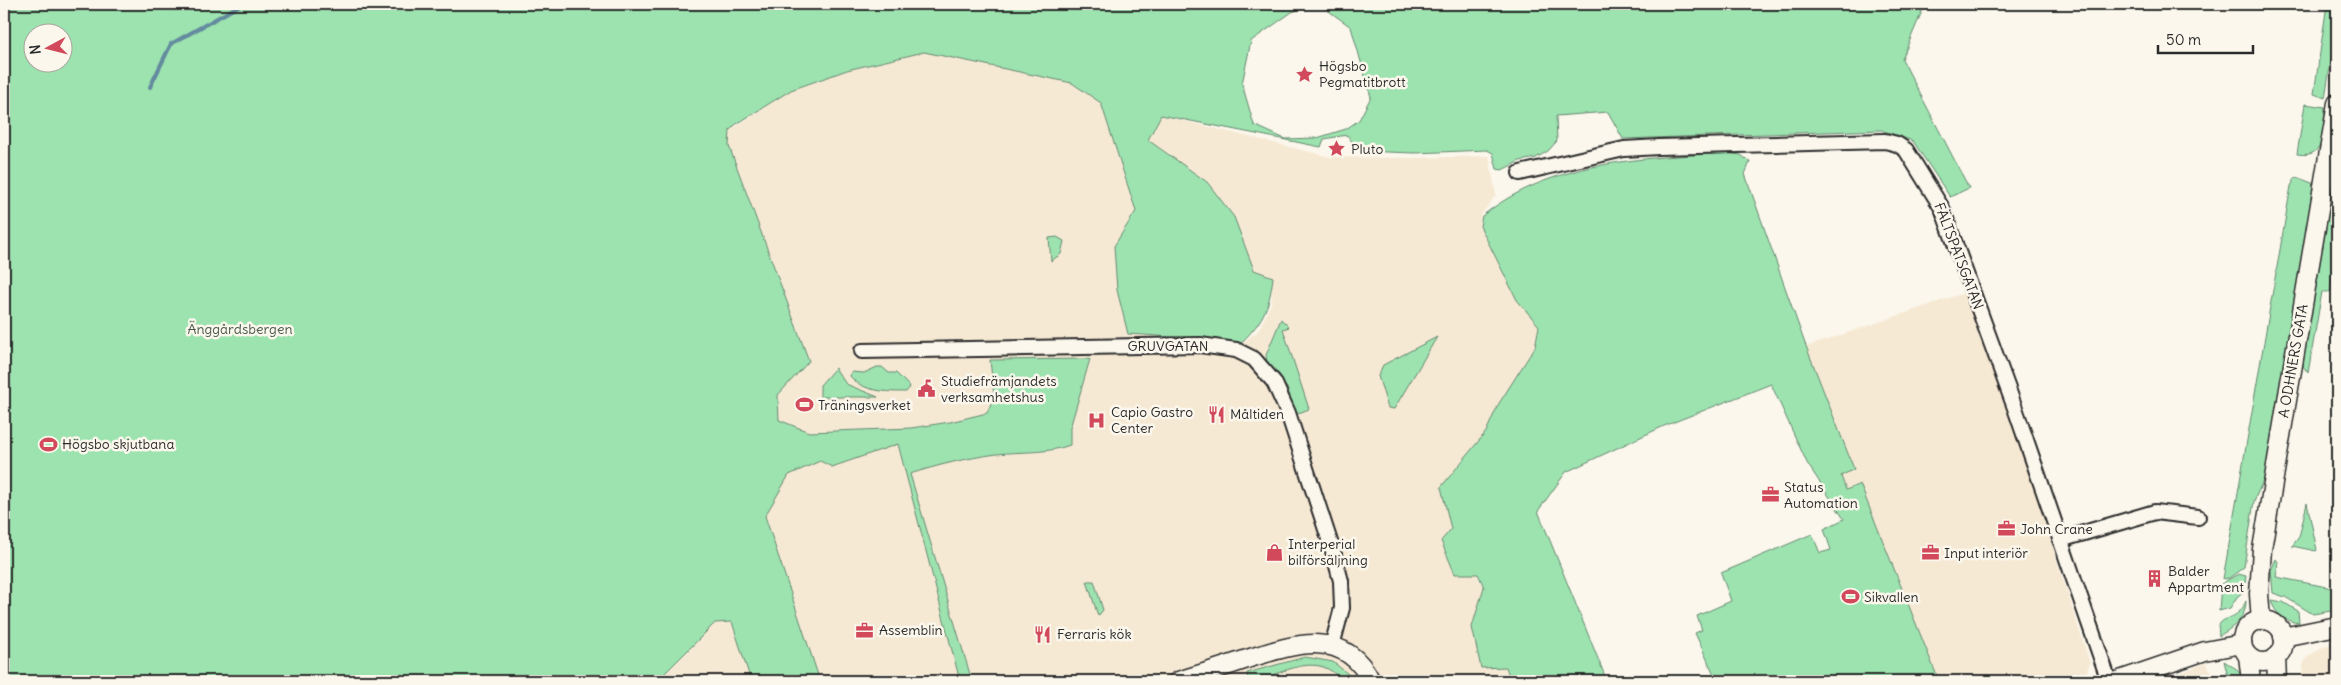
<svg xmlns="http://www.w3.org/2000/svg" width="2341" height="685" font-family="Delius,sans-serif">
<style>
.built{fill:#f6e9d4}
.green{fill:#9de3b0;stroke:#64876e;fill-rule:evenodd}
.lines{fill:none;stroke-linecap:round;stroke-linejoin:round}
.stream{stroke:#648a9e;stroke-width:4}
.minor-casing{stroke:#2b2b2b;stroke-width:18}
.tertiary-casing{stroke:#2b2b2b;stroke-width:21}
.minor{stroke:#fbf7ec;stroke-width:14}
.tertiary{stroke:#fbf7ec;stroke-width:18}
.labels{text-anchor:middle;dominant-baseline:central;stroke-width:5;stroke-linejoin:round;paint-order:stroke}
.poi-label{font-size:14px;fill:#2b2b2b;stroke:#fbf7ec;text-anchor:start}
.street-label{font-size:14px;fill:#2b2b2b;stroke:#fbf7ec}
.park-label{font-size:14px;fill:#48594c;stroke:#fbf7ec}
</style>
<rect width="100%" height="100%" fill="#fbf7ec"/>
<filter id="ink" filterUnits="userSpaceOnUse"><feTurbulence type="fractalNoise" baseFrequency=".02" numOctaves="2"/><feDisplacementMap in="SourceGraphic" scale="10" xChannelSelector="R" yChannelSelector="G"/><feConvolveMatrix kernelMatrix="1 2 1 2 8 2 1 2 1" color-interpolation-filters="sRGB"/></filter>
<g filter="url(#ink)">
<!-- built -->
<g class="built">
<polygon points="924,52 1072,83 1101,103 1136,211 1114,246 1128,334 1188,339 1237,347 1258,331 1271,304 1273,277 1254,270 1234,217 1207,182 1148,140 1161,115 1330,157 1414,158 1489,156 1496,195 1481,215 1480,226 1517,300 1539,326 1535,347 1498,405 1486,432 1441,487 1451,529 1484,588 1472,627 1506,667 1511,681 820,681 765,516 788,475 821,461 832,467 899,443 910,474 946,463 998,454 1057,450 1070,445 1070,428 1090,359 990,361 994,396 987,413 950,422 911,428 808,432 779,420 778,395 755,217 729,146 730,130 791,90 847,70"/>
<polygon points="1964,293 2020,445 2090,663 2087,671 2075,681 1939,681 1860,485 1846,490 1840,476 1853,469 1806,347"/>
<polygon points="733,622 751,681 657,681 715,623"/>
<polygon points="2337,643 2337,681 2302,681 2303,665 2307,657 2324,646"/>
<polygon points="2206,663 2218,681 2158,681"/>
</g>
<!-- green -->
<g class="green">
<path d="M4,4H1316L1292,12L1251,41L1242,84L1254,125L1285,139L1317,138L1346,129L1359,120L1371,97L1351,27L1319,4H1925L1902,59L1969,188L1950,197L1913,141L1881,130L1623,139L1608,112L1556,116L1557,141L1548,151L1536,158L1520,161L1502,170L1497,169L1493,153L1487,150L1415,153L1359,151L1347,135L1324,139L1321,147L1161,115L1148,140L1207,182L1234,217L1254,270L1273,277C1269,311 1262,322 1238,346L1188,338L1128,334L1117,290L1114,246L1136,211L1101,103L1072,83L924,52L847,70L791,90L735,125L730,130L729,146L809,361L778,395L779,420L809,432L911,428L950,422L987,413L994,396L990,360L1090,359L1070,428V445C1046,454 1022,451 997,454C967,458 938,465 910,474L972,681H960L898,444L832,467L820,461L789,475L765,516L820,681H751L732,622L715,623L657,681H4ZM32,32H62V62H32Z"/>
<polygon points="2327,4 2329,4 2337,23 2325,98 2314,94"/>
<path d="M2305,104L2325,107C2323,130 2328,159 2297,154Z"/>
<path d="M1726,153L1741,155L1750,162L1745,174L1804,341L1854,469L1841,476L1846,490L1860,484L1939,681H1717L1695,633L1702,630L1697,616L1731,601L1721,573L1812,534L1820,553L1831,550L1824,529L1844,519L1807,463L1771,384L1664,426L1566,472L1538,511L1607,681H1511L1506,667L1481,668L1472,627L1484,587L1478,574H1455L1441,541L1451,529L1441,487L1486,432L1498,405L1535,347L1539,326L1517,300L1480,226L1482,216C1551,161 1642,158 1726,153Z"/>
<polygon points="2337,163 2337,248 2330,292 2322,292 2308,373 2303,366 2303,354"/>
<polygon points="2296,177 2312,183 2314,189 2265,476 2254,501 2244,567 2229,578 2223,579 2291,186"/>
<polygon points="1057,237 1064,241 1061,254 1051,261 1049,238"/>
<polygon points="1281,319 1289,327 1283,329 1309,409 1296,414 1287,388 1267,362 1266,355"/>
<polygon points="1437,337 1394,409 1388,408 1378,376 1383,365"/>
<path d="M877,367H882L889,373H896L910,387L906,392C888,392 862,392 850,376L851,372L864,373Z"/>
<polygon points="835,368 846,384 878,397 820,397 820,385"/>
<polygon points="2307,503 2317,550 2316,551 2292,546 2299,537"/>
<polygon points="2276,559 2278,562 2276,577 2337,589 2337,610 2313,614 2285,597 2273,593 2271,570"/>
<polygon points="2238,574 2246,576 2244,591 2237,597 2230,608 2219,611 2221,584"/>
<polygon points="1087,581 1094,581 1103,610 1098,616"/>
<path d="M2271,600L2283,602L2298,611L2299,623C2286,622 2274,613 2271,600Z"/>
<path d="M2246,601C2246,619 2232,628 2219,636C2216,615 2228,623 2240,611C2243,609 2244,604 2246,601Z"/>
<path d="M1305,657L1333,662L1353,678L1351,681H1342C1319,651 1286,671 1257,681L1255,679L1248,681L1247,673Z"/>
<polygon points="2224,661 2238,670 2244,681 2229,681"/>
</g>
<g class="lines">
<!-- stream -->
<polyline class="stream" points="150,87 171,44 242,4"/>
<defs>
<g id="minor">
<polyline points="1520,173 1624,149 1659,147 1885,141 1897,144 1906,150 1942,208 2015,408 2109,681"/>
<polyline points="862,351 1200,345 1236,350 1254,359 1274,382 1288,413 1333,551 1341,581 1342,608 1332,646"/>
<polyline points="2060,540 2155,512 2198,517"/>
</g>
<g id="tertiary">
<circle cx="2263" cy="641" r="21"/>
<polyline points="2261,621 2259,594 2262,549 2337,103"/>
<polyline points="2283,637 2337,626"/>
<polyline points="2248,656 2251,681"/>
<polyline points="2276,657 2277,681"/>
<path d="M1178,681C1201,674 1224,667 1247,659C1292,645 1344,626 1371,681"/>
<polyline points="2117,681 2205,651 2242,644"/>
</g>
</defs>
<!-- minor casing -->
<use href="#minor" class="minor-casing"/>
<!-- tertiary casing -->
<use href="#tertiary" class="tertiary-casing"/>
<!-- minor -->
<use href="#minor" class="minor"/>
<!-- tertiary -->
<use href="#tertiary" class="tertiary"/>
</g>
</g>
<!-- icons -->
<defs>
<symbol id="sight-bare" viewBox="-9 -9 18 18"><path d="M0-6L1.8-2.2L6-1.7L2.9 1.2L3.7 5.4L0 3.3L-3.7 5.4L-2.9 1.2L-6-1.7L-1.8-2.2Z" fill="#d1495b" stroke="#fbf7ec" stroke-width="2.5" paint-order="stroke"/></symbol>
<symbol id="civic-bare" viewBox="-9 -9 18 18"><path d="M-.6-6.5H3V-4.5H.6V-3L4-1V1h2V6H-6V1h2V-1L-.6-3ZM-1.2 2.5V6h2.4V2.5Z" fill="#d1495b" stroke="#fbf7ec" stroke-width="2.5" paint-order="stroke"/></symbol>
<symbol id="stadium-bare" viewBox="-9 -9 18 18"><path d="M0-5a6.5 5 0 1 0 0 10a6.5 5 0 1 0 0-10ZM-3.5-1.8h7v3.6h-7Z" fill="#d1495b" stroke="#fbf7ec" stroke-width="2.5" paint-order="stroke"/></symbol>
<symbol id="restaurant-bare" viewBox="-9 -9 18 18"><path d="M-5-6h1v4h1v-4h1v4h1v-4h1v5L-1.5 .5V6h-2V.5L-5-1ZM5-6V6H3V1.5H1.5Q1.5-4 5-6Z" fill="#d1495b" stroke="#fbf7ec" stroke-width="2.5" paint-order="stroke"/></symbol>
<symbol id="hospital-bare" viewBox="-9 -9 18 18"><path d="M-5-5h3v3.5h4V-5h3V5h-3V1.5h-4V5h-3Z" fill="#d1495b" stroke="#fbf7ec" stroke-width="2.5" paint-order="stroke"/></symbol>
<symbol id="office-bare" viewBox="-9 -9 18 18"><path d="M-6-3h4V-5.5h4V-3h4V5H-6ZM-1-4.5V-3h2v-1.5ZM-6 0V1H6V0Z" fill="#d1495b" stroke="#fbf7ec" stroke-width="2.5" paint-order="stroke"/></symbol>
<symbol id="shop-bare" viewBox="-9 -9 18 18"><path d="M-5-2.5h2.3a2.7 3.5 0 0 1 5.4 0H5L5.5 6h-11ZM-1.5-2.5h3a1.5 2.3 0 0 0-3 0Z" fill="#d1495b" stroke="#fbf7ec" stroke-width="2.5" paint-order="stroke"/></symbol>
<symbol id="building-bare" viewBox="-9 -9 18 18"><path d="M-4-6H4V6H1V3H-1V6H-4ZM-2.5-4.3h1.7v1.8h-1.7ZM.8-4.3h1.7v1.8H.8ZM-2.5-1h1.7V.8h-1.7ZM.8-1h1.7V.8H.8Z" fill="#d1495b" stroke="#fbf7ec" stroke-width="2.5" paint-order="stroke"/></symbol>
</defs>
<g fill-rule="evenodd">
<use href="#sight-bare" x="1292" y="62" width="25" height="25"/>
<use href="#sight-bare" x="1324" y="136" width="25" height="25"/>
<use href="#civic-bare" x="914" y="376" width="25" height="25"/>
<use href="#stadium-bare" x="792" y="392" width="25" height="25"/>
<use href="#restaurant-bare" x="1204" y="402" width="25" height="25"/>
<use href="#hospital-bare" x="1084" y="408" width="25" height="25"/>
<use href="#stadium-bare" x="36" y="432" width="25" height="25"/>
<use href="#office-bare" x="1758" y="482" width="25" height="25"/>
<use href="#office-bare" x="1994" y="516" width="25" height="25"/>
<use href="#shop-bare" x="1262" y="540" width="25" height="25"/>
<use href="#office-bare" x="1918" y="540" width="25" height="25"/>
<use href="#building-bare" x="2142" y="566" width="25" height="25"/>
<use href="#stadium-bare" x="1838" y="584" width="25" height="25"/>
<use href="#office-bare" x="852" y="618" width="25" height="25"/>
<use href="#restaurant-bare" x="1030" y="622" width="25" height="25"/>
</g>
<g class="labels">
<!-- poi labels -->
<g class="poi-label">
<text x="1319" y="66">Högsbo<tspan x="1319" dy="16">Pegmatitbrott</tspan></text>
<text x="1351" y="149">Pluto</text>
<text x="941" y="381">Studiefrämjandets<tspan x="941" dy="16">verksamhetshus</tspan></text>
<text x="818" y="405">Träningsverket</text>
<text x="1111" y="412">Capio Gastro<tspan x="1111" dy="16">Center</tspan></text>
<text x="1230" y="414">Måltiden</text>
<text x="62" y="444">Högsbo skjutbana</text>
<text x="1784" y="487">Status<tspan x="1784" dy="16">Automation</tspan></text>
<text x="2020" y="529">John Crane</text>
<text x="1288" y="544">Interperial<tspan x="1288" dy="16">bilförsäljning</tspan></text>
<text x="1944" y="553">Input interiör</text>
<text x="2168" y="571">Balder<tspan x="2168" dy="16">Appartment</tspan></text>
<text x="1864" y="597">Sikvallen</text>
<text x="879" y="630">Assemblin</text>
<text x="1057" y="634">Ferraris kök</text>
</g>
<!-- street labels -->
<g class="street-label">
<text transform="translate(1959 256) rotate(69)">FÄLTSPATSGATAN</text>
<text x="1168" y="346">GRUVGATAN</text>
<text transform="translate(2293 361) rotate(-80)">A ODHNERS GATA</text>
</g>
<!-- park labels -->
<g class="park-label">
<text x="240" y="329">Änggårdsbergen</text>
</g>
</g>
<!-- margin -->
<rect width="2341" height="685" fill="none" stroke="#fbf7ec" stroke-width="20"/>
<rect x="10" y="10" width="2321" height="665" fill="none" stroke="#2b2b2b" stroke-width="2" filter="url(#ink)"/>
<!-- north arrow -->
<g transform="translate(48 48) rotate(263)"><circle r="24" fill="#fbf7ec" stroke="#a8a59f"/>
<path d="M0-4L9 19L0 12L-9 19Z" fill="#d1495b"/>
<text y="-8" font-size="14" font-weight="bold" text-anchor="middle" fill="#2b2b2b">N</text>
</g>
<!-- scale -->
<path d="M2158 45v8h95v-8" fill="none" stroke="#2b2b2b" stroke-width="2.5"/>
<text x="2166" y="45" font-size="15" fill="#2b2b2b" stroke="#fbf7ec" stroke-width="4" paint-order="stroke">50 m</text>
</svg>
